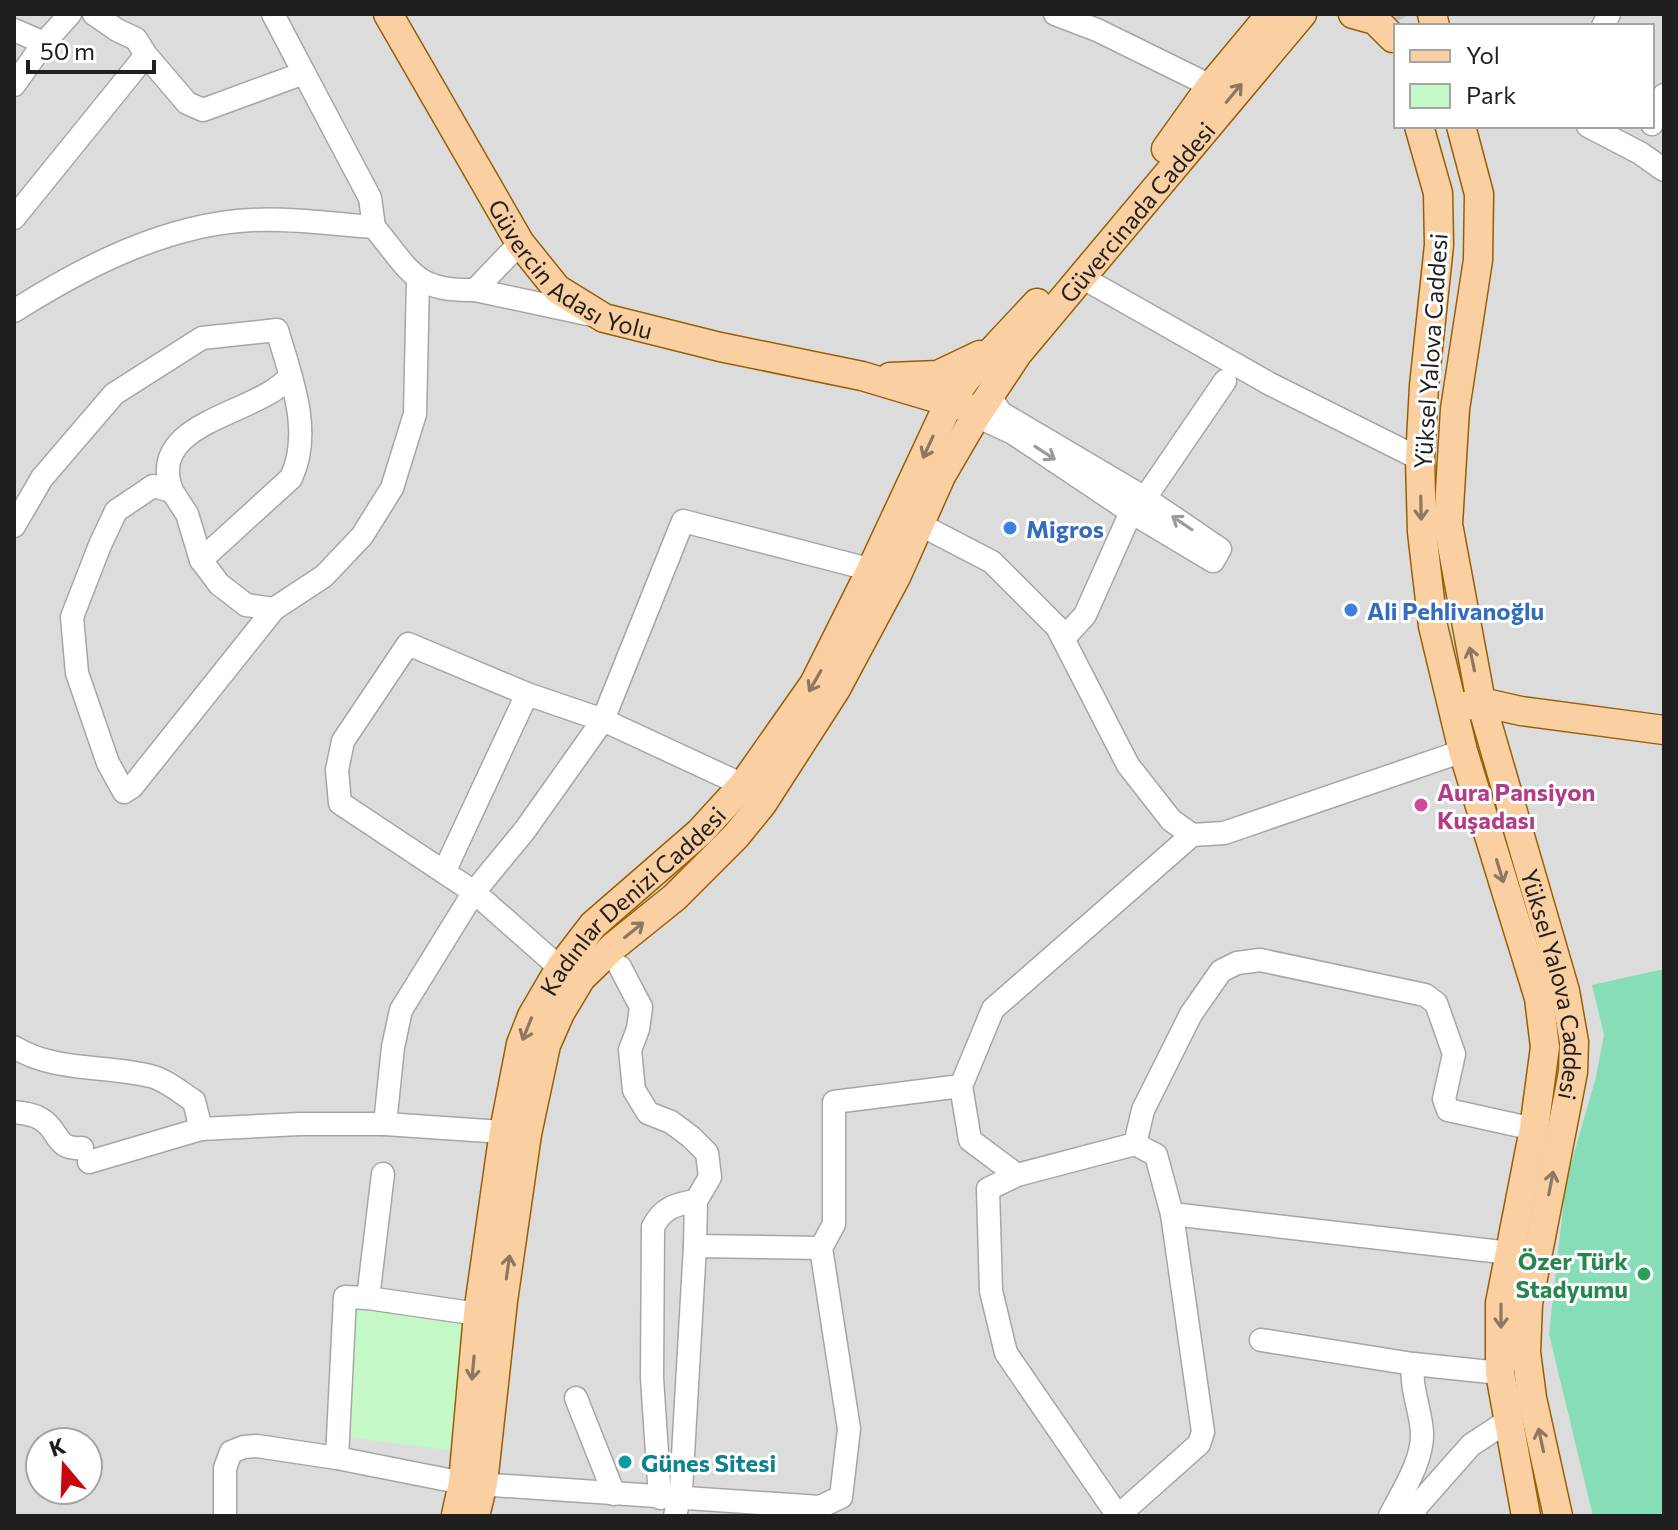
<svg xmlns="http://www.w3.org/2000/svg" width="1678" height="1530" font-family="Commissioner,sans-serif">
<style>
.residential{fill:#dddcdc;fill-rule:evenodd}
.park{fill:#c4f8c6}
.pitch{fill:#86ddb7}
.lines{fill:none;stroke-linecap:round;stroke-linejoin:round}
.major-tunnel{stroke:#c6c3be;stroke-width:28;stroke-dasharray:28 14;stroke-linecap:butt}
.minor-casing{stroke:#a6a6a6;stroke-width:25}
.major-casing{stroke:#975f04;stroke-width:31}
.minor{stroke:#fff;stroke-width:22}
.major{stroke:#facfa1;stroke-width:28}
.oneway{stroke:#8c7760}
.oneway2{stroke:#9a9a9a}
.shop-dot{fill:#3f7fe0;stroke:#fff;stroke-width:3}
.hotel-dot{fill:#d1479c;stroke:#fff;stroke-width:3}
.leisure-dot{fill:#2e9e5b;stroke:#fff;stroke-width:3}
.culture-dot{fill:#0f9aa8;stroke:#fff;stroke-width:3}
.labels{text-anchor:middle;dominant-baseline:central;stroke-width:6;stroke-linejoin:round;paint-order:stroke}
.street-label{font-size:24px;fill:#1f1f1f;stroke:#fff}
.shop-label{font-size:24px;font-weight:bold;fill:#366cbe;stroke:#fff;text-anchor:start}
.hotel-label{font-size:24px;font-weight:bold;fill:#b23c85;stroke:#fff;text-anchor:start}
.leisure-label{font-size:24px;font-weight:bold;fill:#27864d;stroke:#fff;text-anchor:end}
.culture-label{font-size:24px;font-weight:bold;fill:#0d838f;stroke:#fff;text-anchor:start}
</style>
<rect width="100%" height="100%" fill="#f0ece6"/>
<!-- residential -->
<path class="residential" d="M14,14H1664V1516H14ZM1396,26H1652V126H1396ZM40,1442H88V1490H40Z"/>
<!-- park -->
<polygon class="park" points="351,1309 470,1319 457,1451 344,1437"/>
<!-- pitch -->
<polygon class="pitch" points="1664,969 1664,1516 1593,1516 1549,1334 1566,1181 1596,1077 1604,1035 1592,985"/>
<g class="lines">
<!-- major-tunnel -->
<polyline class="major-tunnel" points="1401,14 1403,18"/>
<defs>
<g id="minor">
<polyline points="1055,14 1097,30 1211,86"/>
<polyline points="1603,26 1609,14"/>
<polyline points="14,30 44,43 14,85"/>
<polyline points="44,43 70,14"/>
<polyline points="146,55 187,103 203,110 304,73 273,14"/>
<polyline points="304,73 370,198 374,227"/>
<polyline points="1652,124 1664,95"/>
<polyline points="1588,126 1640,153 1664,170"/>
<polyline points="14,218 146,55 136,39 117,30 94,14"/>
<polyline points="1083,278 1270,384 1420,459"/>
<polyline points="475,290 592,315"/>
<path d="M14,311C85,266 167,224 252,220C292,218 334,224 374,227C410,270 414,292 475,290L520,243"/>
<polyline points="976,416 1013,433 1131,512 1213,561 1220,549 1145,498 1001,413 995,404 991,393"/>
<path d="M172,491C145,420 260,415 290,376"/>
<polyline points="919,524 992,562 1057,627 1128,765 1171,820 1192,835 1224,833 1463,751"/>
<path d="M14,526L42,478L114,394L202,338L277,330C291,377 313,432 291,478L201,560"/>
<polyline points="274,609 246,605 219,584 201,560 187,514 172,491 153,486 116,511 100,545 72,617 77,673 108,763 124,792 132,787 274,609 324,576 362,536 392,488 415,414 418,281"/>
<polyline points="1064,638 1085,615 1131,512 1145,498 1225,381"/>
<polyline points="444,872 527,694"/>
<polyline points="620,967 641,1007 638,1029 630,1050 634,1090 648,1113 671,1122 691,1137 707,1153 710,1177 696,1201 695,1246 821,1248"/>
<polyline points="560,968 474,892 340,803 337,770 343,741 408,644 527,694 603,720 743,785"/>
<path d="M14,1047C54,1072 105,1065 150,1076C165,1079 181,1093 194,1101L201,1129"/>
<polyline points="961,1086 970,1140 1017,1175"/>
<path d="M14,1112C23,1113 33,1114 41,1119C60,1130 54,1150 82,1148"/>
<polyline points="385,1124 393,1047 401,1010 474,892 525,830 603,720 683,521 884,573"/>
<polyline points="1135,1144 1143,1110 1191,1014 1221,971 1237,963 1260,960 1425,995 1436,1003 1454,1054 1444,1099 1448,1110 1534,1129"/>
<polyline points="89,1162 201,1129 300,1124 385,1124 518,1133"/>
<polyline points="383,1174 368,1298 478,1314"/>
<polyline points="1261,1340 1413,1364 1500,1373"/>
<polyline points="576,1398 614,1494"/>
<polyline points="337,1458 345,1297 368,1298"/>
<path d="M660,1498L652,1378L653,1227C662,1208 676,1204 696,1201"/>
<polyline points="225,1516 225,1468 231,1452 244,1447 257,1446 337,1458 463,1483 820,1507 841,1497 849,1429 821,1248 834,1224 834,1102 961,1086 993,1009 1192,835"/>
<polyline points="675,1516 681,1490 695,1246"/>
<polyline points="1118,1516 1006,1353 991,1291 988,1189 1017,1175 1135,1144 1156,1155 1172,1214 1510,1253"/>
<polyline points="1118,1516 1199,1444 1203,1432 1172,1214"/>
<path d="M1390,1516C1402,1492 1423,1461 1422,1433C1421,1410 1410,1388 1413,1364"/>
<polyline points="1413,1516 1417,1506 1471,1445 1509,1420"/>
</g>
<g id="major">
<path id="s1" d="M388,14L520,243L557,289L604,318L720,347L862,376L966,407"/>
<polyline points="1353,14 1375,20 1393,38"/>
<polyline points="1432,14 1435,26"/>
<polyline points="1419,126 1438,193 1439,245 1424,386 1420,459 1422,532 1433,626 1463,751 1539,998 1545,1047 1534,1129 1500,1303 1500,1373 1526,1516"/>
<path id="s2" d="M1461,126L1479,194L1478,260L1455,409L1448,524L1481,702L1565,991L1574,1042L1573,1072L1528,1304L1526,1352L1532,1398L1558,1516"/>
<polyline points="1166,149 1211,86 1271,14"/>
<polyline points="890,377 938,375 980,355"/>
<polyline points="1466,706 1481,702 1521,711 1664,730"/>
<path id="s3" d="M456,1515L463,1483L478,1314L504,1131L521,1044L532,1016L560,968L593,925L700,832L743,785L814,684L871,570L949,403L966,379L1037,303"/>
<path id="s4" d="M475,1516L483,1483L503,1301L527,1134L546,1045L560,1013L581,978L613,947L675,897L736,836L762,804L836,689L896,577L941,476L976,416L1018,353L1302,14"/>
</g>
</defs>
<!-- minor casing -->
<use href="#minor" class="minor-casing"/>
<!-- major casing -->
<use href="#major" class="major-casing"/>
<!-- minor -->
<use href="#minor" class="minor"/>
<!-- major -->
<use href="#major" class="major"/>
</g>
<!-- one-way arrows -->
<defs><path id="oneway-shaft" d="M-6 0H5M1.5-3L5.5 0L1.5 3" fill="none" stroke-width="1.6" stroke-linecap="round" stroke-linejoin="round" transform="scale(2)"/></defs>
<g class="oneway">
<use href="#oneway-shaft" transform="translate(1234 93) rotate(-50)"/>
<use href="#oneway-shaft" transform="translate(928 447) rotate(115)"/>
<use href="#oneway-shaft" transform="translate(1421 508) rotate(89)"/>
<use href="#oneway-shaft" transform="translate(1472 659) rotate(-102)"/>
<use href="#oneway-shaft" transform="translate(815 681) rotate(120)"/>
<use href="#oneway-shaft" transform="translate(1500 871) rotate(73)"/>
<use href="#oneway-shaft" transform="translate(634 930) rotate(-39)"/>
<use href="#oneway-shaft" transform="translate(527 1029) rotate(112)"/>
<use href="#oneway-shaft" transform="translate(1551 1183) rotate(-79)"/>
<use href="#oneway-shaft" transform="translate(508 1267) rotate(-82)"/>
<use href="#oneway-shaft" transform="translate(1501 1316) rotate(90)"/>
<use href="#oneway-shaft" transform="translate(473 1368) rotate(95)"/>
<use href="#oneway-shaft" transform="translate(1541 1440) rotate(-102)"/>
</g>
<g class="oneway2">
<use href="#oneway-shaft" transform="translate(1045 453) rotate(33)"/>
<use href="#oneway-shaft" transform="translate(1182 523) rotate(-146)"/>
</g>
<!-- markers -->
<g class="shop-dot">
<circle cx="1010" cy="528" r="8"/>
<circle cx="1351" cy="610" r="8"/>
</g>
<circle class="hotel-dot" cx="1421" cy="805" r="8"/>
<circle class="leisure-dot" cx="1644" cy="1274" r="8"/>
<circle class="culture-dot" cx="625" cy="1462" r="8"/>
<g class="labels">
<!-- street labels -->
<g class="street-label">
<text stroke="none"><textPath href="#s4" startOffset="1508">Güvercinada Caddesi</textPath></text>
<text stroke="none"><textPath href="#s1" startOffset="322">Güvercin Adası Yolu</textPath></text>
<text transform="translate(1430 351) rotate(-86)">Yüksel Yalova Caddesi</text>
<text stroke="none"><textPath href="#s3" startOffset="660">Kadınlar Denizi Caddesi</textPath></text>
<text stroke="none"><textPath href="#s2" startOffset="876">Yüksel Yalova Caddesi</textPath></text>
</g>
<!-- shop labels -->
<g class="shop-label">
<text x="1026" y="528">Migros</text>
<text x="1367" y="610">Ali Pehlivanoğlu</text>
</g>
<!-- hotel labels -->
<g class="hotel-label">
<text x="1437" y="791">Aura Pansiyon<tspan x="1437" dy="28">Kuşadası</tspan></text>
</g>
<!-- leisure labels -->
<g class="leisure-label">
<text x="1628" y="1260">Özer Türk<tspan x="1628" dy="28">Stadyumu</tspan></text>
</g>
<!-- culture labels -->
<g class="culture-label">
<text x="641" y="1462">Günes Sitesi</text>
</g>
</g>
<!-- border -->
<rect width="1678" height="1530" fill="none" stroke="#1f1f1f" stroke-width="32"/>
<!-- legend -->
<rect x="1394" y="24" width="260" height="104" fill="#ffffff" stroke="#a5a5a5" stroke-width="2"/>
<rect x="1410" y="50" width="40" height="12" fill="#facfa1" stroke="#a5a5a5" stroke-width="2"/>
<text x="1466" y="64" font-size="24" fill="#1f1f1f">Yol</text>
<rect x="1410" y="84" width="40" height="24" fill="#c4f8c6" stroke="#a5a5a5" stroke-width="2"/>
<text x="1466" y="104" font-size="24" fill="#1f1f1f">Park</text>
<!-- north arrow -->
<g transform="translate(64 1466) rotate(341)"><circle r="38" fill="#ffffff" stroke="#a5a5a5" stroke-width="2"/>
<path d="M0-6L14 30L0 20L-14 30Z" fill="#c9050e"/>
<text y="-12" font-size="22" font-weight="bold" text-anchor="middle" fill="#1f1f1f">K</text>
</g>
<!-- scale -->
<path d="M28 60v12h126v-12" fill="none" stroke="#1f1f1f" stroke-width="4"/>
<text x="40" y="60" font-size="24" fill="#1f1f1f" stroke="#ffffff" stroke-width="6" paint-order="stroke">50 m</text>
</svg>
